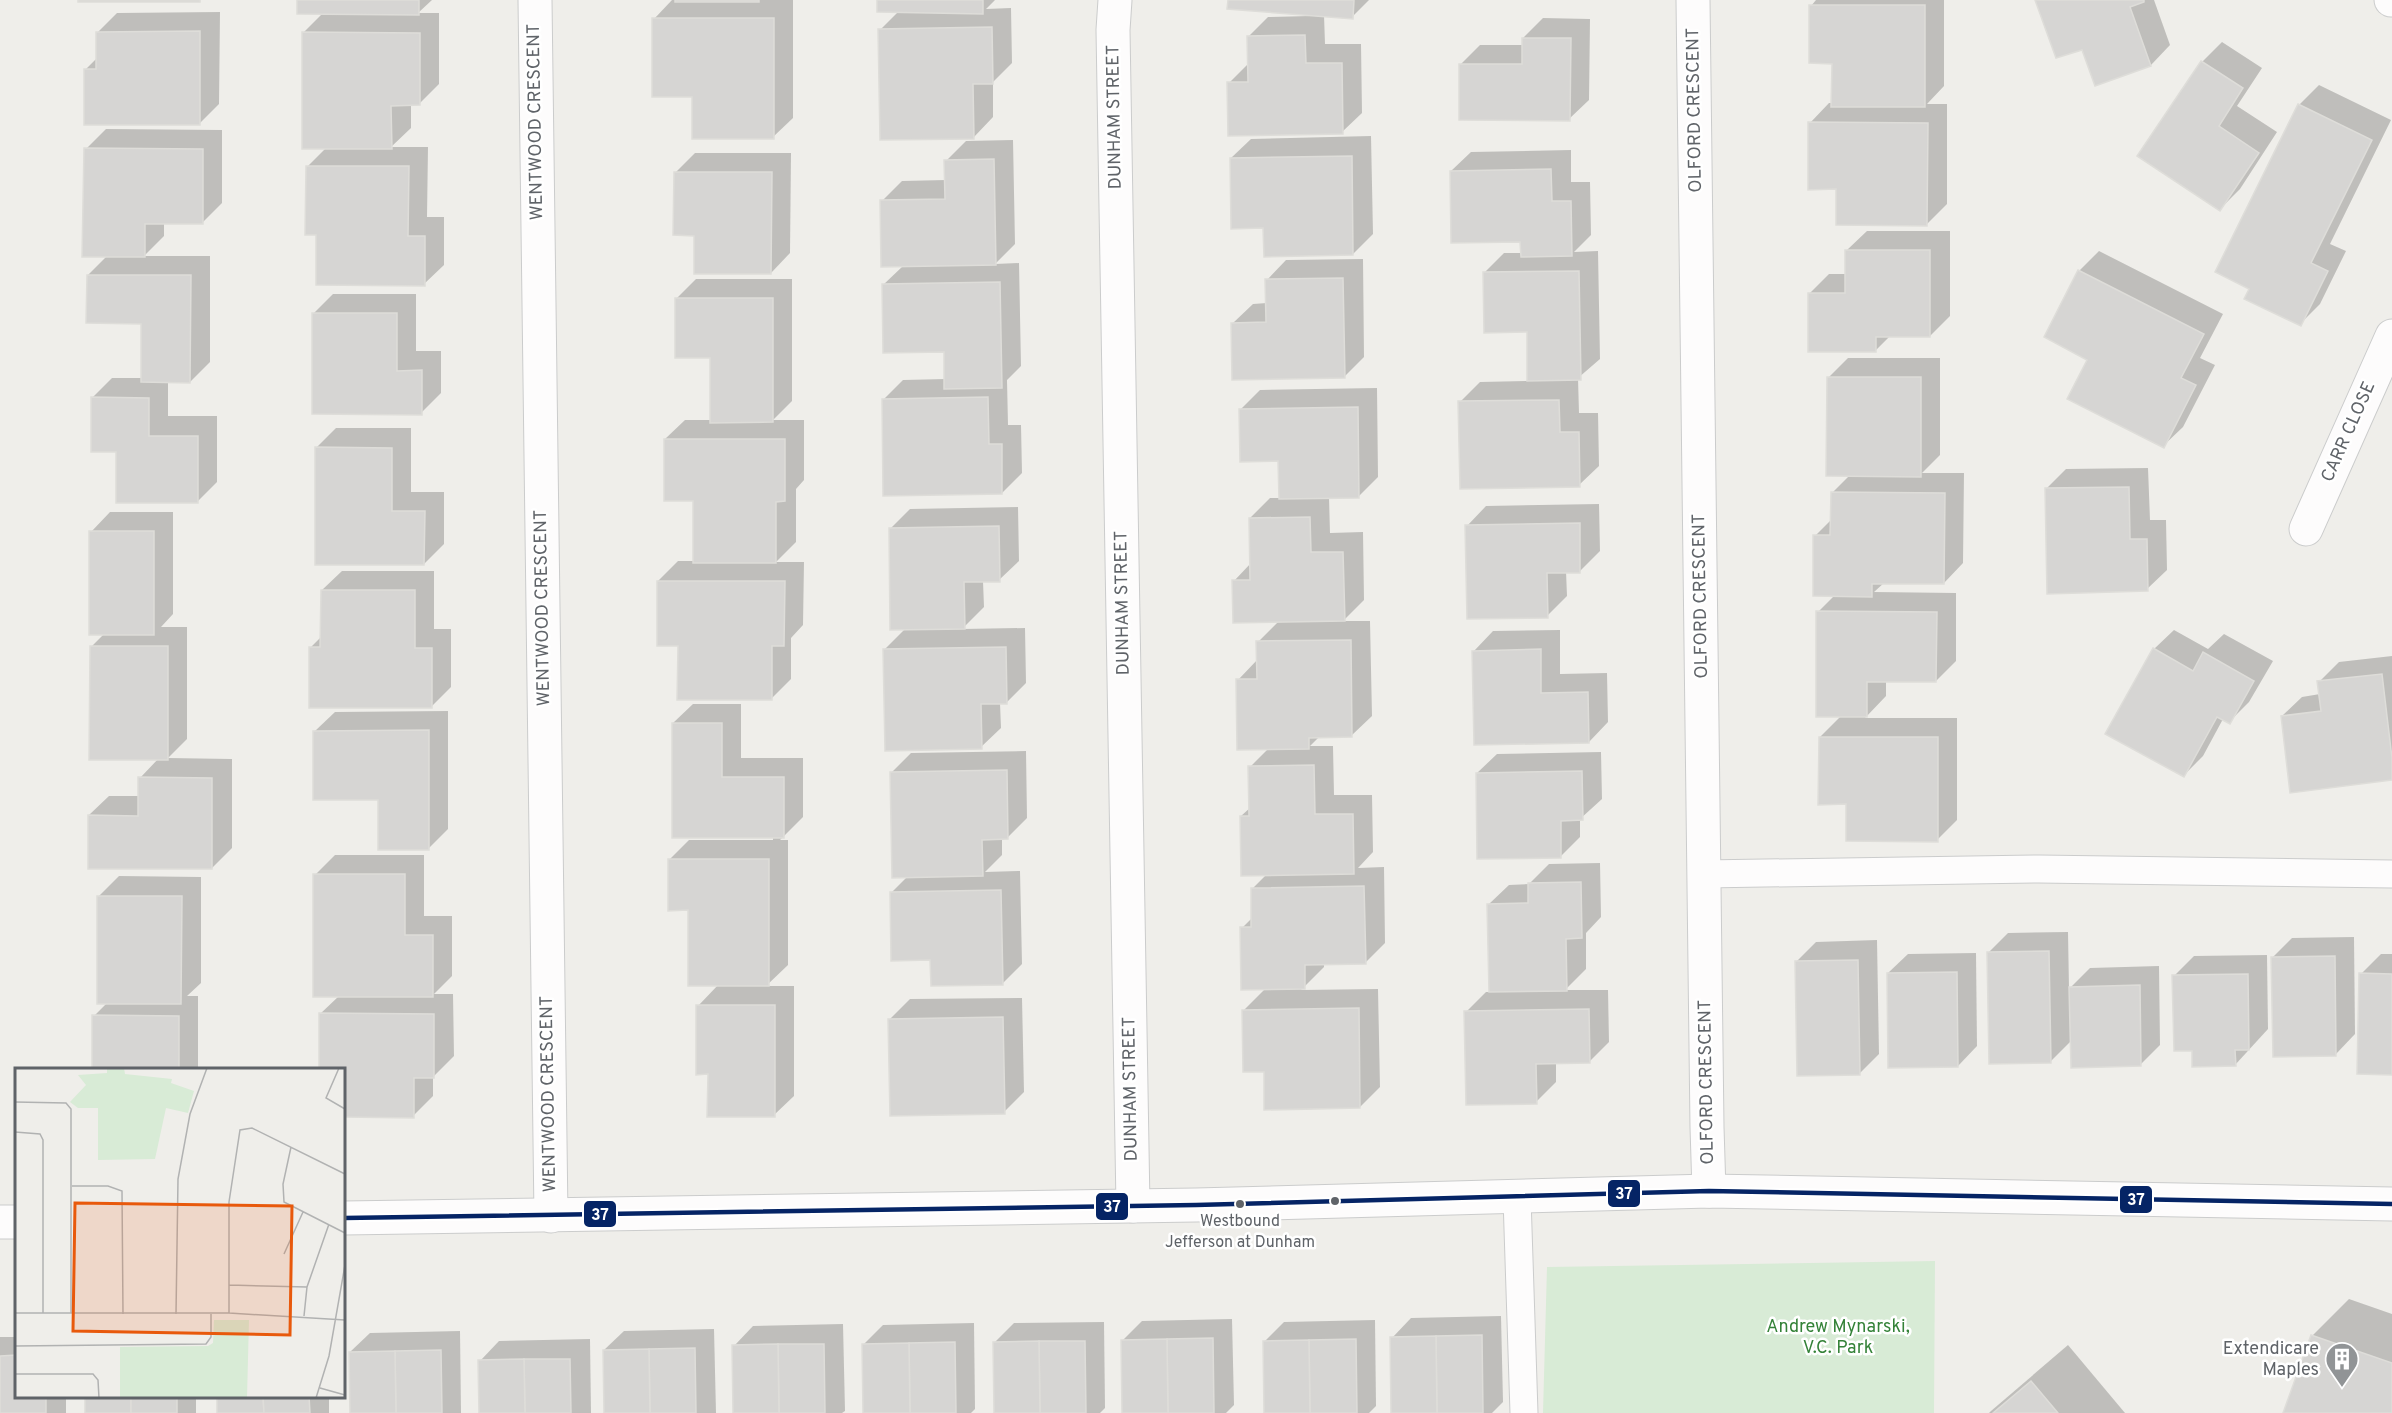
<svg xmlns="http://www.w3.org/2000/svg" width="2392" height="1413" font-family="Overpass,sans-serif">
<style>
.green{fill:#d8ebd6}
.shadow{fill:#0003}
.building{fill:#d6d5d3;stroke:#deddd9;stroke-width:1.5}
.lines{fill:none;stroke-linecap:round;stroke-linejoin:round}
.service-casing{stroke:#cbcccc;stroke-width:29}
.minor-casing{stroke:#cbcccc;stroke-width:35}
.tertiary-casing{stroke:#cbcccc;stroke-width:35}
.service{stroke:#fdfcfc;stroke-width:27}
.minor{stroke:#fdfcfc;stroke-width:33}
.tertiary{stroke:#fdfcfc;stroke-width:33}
.bus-1-casing{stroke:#fff;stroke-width:9}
.bus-1{stroke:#052465;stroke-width:4.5}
.bus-dot{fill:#5f6368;stroke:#fff;stroke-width:2}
.labels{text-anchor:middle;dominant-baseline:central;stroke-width:5;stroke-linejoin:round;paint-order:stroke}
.bus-label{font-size:16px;fill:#5f6368;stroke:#fff}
.street-label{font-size:18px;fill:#5f6368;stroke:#fff}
.park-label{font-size:18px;fill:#348238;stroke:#fff}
.poi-label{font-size:18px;fill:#5f6368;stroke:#fff;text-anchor:end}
.inset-road{fill:none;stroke:#b1b2b2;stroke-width:1.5}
.view{fill:#e8590c;fill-opacity:0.15;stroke:#e8590c;stroke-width:3}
.inset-edge{fill:none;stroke:#5f6368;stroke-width:3}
.line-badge{stroke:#fff;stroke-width:2}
.badge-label{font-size:16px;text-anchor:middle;font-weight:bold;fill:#fff}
</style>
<rect width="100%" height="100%" fill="#efeeea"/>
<!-- green -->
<polygon class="green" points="1935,1261 1934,1413 1543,1413 1547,1267"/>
<!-- shadow -->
<g class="shadow">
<polygon points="299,0 432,0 418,13 439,13 439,84 419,104 411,104 411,128 391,147 428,147 427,217 444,217 444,265 424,284 317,234 307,167 327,147 303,33 323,13"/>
<polygon points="672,0 793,0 793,118 773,137 694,96 654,19"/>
<polygon points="879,0 995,0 986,9 1011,8 1012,63 993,82 993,117 974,137 880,30 899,11"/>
<polygon points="1229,0 1369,0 1352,17 1324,15 1325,44 1361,44 1362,113 1342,132 1229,83 1249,63 1248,37 1268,17 1310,16 1310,14"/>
<polygon points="1816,0 1944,0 1944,86 1927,104 1947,104 1947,204 1927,224 1837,188 1810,123 1829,103 1833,103 1833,62 1811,6"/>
<polygon points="2036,0 2154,0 2170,45 2151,65 2083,48"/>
<polygon points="220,12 219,104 199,124 85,70 97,58 98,32 117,13"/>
<polygon points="1543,18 1590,19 1589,100 1569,119 1461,64 1480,45 1523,45 1523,38"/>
<polygon points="2222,42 2262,68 2237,106 2277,132 2240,189 2220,209 2139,156 2202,62"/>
<polygon points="2319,85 2391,120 2330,244 2346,251 2320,304 2300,324 2251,288 2299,105"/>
<polygon points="106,129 222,130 222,203 202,223 164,222 164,236 144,256 210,256 210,362 190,382 168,381 168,416 217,416 217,482 198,501 118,451 92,398 112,378 142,378 142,323 88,275 108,255 86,149"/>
<polygon points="1371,136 1373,234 1353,254 1265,227 1231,158 1251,139"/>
<polygon points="1013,140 1015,244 995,264 1019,263 1021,366 1007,380 1008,425 1021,425 1022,473 1002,493 883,400 903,380 946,379 945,351 883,285 903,266 882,201 902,181 946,180 946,161 966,141"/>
<polygon points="1571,150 1571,182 1590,182 1591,235 1574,252 1598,251 1600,359 1578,378 1579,413 1598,413 1599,466 1579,485 1460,402 1480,382 1529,381 1528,331 1484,273 1504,253 1522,253 1522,240 1451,171 1471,152"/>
<polygon points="695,153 791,153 790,253 771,273 695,234 675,173"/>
<polygon points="1867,231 1950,231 1950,316 1930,336 1890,336 1875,351 1809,294 1829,274 1847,274 1847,250"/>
<polygon points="2099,251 2223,314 2200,358 2215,365 2183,427 2163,446 2089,359 2079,271"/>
<polygon points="1363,259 1364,357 1344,377 1233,323 1253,304 1267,303 1267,280 1286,260"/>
<polygon points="696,279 792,279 792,401 773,420 804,420 804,480 796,489 796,542 776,562 804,562 803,625 791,638 791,679 771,699 679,644 658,581 678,561 694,561 694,500 665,439 685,420 711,420 711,356 676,299"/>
<polygon points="333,294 416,294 416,351 441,351 441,393 421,413 313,314"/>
<polygon points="1848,358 1940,358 1940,455 1922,473 1964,473 1963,563 1944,583 1885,582 1874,592 1956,593 1956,661 1936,681 1886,680 1886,696 1865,718 1957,718 1957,820 1937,840 1847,803 1820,737 1842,715 1818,612 1835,595 1815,536 1832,519 1832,493 1850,475 1828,378"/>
<polygon points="1377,388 1378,477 1359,496 1329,497 1330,533 1363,532 1364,600 1343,621 1370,621 1372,716 1352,735 1320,736 1310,746 1333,746 1334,795 1372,795 1373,852 1358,868 1384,867 1385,943 1365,963 1324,963 1324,967 1301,990 1378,989 1380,1087 1360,1107 1265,1070 1243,1011 1266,988 1242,928 1253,917 1252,889 1267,874 1241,816 1251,807 1250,767 1269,748 1238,680 1258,659 1258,642 1279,621 1234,581 1251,563 1250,518 1270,498 1280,498 1280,460 1240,410 1260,390"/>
<polygon points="336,428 411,428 411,492 444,492 444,544 424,564 316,448"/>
<polygon points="2148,468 2150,520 2166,520 2167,570 2147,589 2046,489 2066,469"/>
<polygon points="1599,504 1600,551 1580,571 1566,571 1567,596 1547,616 1467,526 1486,506"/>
<polygon points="1018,507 1019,561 999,580 983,581 984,607 962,629 1025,628 1026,683 1006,703 1000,703 1001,728 981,747 884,650 906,628 890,529 910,509"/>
<polygon points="110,512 173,512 173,614 161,627 187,627 187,739 168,758 232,759 232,848 212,868 89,815 109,796 140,796 140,778 159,758 92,646 104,634 91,532"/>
<polygon points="342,571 434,571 434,629 451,629 451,687 431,707 310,648 322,636 322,590"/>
<polygon points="1560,630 1560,674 1607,673 1608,722 1589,742 1474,651 1493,631"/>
<polygon points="2174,630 2208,649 2224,634 2273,661 2249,702 2229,722 2223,719 2203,756 2183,776 2154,649"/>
<polygon points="2392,656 2392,779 2282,716 2302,697 2320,694 2319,682 2339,662"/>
<polygon points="693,704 741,704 741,758 803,758 803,817 780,840 788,840 788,965 766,986 794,986 794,1096 774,1115 709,1073 698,1006 719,984 669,860 689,840 773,840 773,837 673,723"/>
<polygon points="448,711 448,829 428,849 315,731 335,712"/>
<polygon points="1026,751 1027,818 1007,838 1002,838 1002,855 985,872 1020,871 1022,964 1002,984 932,959 891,893 908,876 891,773 911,753"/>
<polygon points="1601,752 1602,799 1580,819 1580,837 1561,856 1477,773 1497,754"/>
<polygon points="335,855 424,855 424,916 452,916 452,976 434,994 453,994 454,1056 433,1077 433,1096 413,1116 344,1116 344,1070 320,1014 339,996 315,875"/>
<polygon points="1600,863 1601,917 1586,933 1586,969 1565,990 1608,990 1609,1042 1589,1062 1556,1062 1556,1082 1536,1102 1466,1012 1486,992 1491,992 1489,904 1509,885 1529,884 1549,864"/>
<polygon points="119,876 201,877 201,983 187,996 198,996 198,1070 94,1070 94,1016 107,1003 99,896"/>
<polygon points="2068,932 2069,989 2090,968 2159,966 2160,1045 2140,1065 2072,1040 2050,1062 1988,953 2008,933"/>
<polygon points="2354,937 2355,1034 2336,1054 2272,958 2292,938"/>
<polygon points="1877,940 1879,1054 1859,1074 1797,961 1816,942"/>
<polygon points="1976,953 1977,1046 1958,1066 1888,973 1908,954"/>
<polygon points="2381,954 2392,954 2392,1073 2361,974"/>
<polygon points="2267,955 2268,1029 2235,1065 2193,1049 2174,976 2194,956"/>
<polygon points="1022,998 1024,1092 1004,1112 890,1019 910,999"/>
<polygon points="2349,1299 2392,1314 2392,1413 2285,1413 2313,1335"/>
<polygon points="1501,1316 1503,1402 1492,1413 1393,1413 1392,1338 1411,1318"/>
<polygon points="1232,1319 1234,1405 1226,1413 1123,1413 1122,1341 1142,1321"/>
<polygon points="1375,1320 1376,1406 1369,1413 1266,1413 1265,1341 1284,1322"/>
<polygon points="1104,1322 1105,1408 1100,1413 995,1413 994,1343 1014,1323"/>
<polygon points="974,1323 975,1409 971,1413 865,1413 864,1344 883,1325"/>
<polygon points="843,1324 845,1411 842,1413 735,1413 734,1346 753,1326"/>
<polygon points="714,1329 716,1413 605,1413 604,1350 624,1331"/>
<polygon points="460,1331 461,1413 351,1413 350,1352 370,1333"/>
<polygon points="0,1337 16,1337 16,1396 66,1396 66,1413 0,1413"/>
<polygon points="590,1339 591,1413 480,1413 480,1361 499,1341"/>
<polygon points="2068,1345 2125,1413 1989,1413 1991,1411"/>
<polygon points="86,1396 196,1396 196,1413 87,1413"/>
<polygon points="218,1396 329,1396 329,1413 219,1413"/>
</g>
<!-- building -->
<g class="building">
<rect x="78" y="0" width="122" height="2"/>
<polygon points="297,0 419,0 419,15 297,14"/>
<rect x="675" y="0" width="84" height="2"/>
<polygon points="877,0 983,0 983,14 877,12"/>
<polygon points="1228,0 1354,0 1353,19 1227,9"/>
<polygon points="2035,0 2144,0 2144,2 2130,7 2151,66 2095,86 2082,50 2056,58"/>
<polygon points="1809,5 1925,5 1925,107 1831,107 1832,64 1809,63"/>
<polygon points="652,18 774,18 774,139 692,139 692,97 652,97"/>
<polygon points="992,27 993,84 973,84 974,139 880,140 878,29"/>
<polygon points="200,31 200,125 84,125 84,69 96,69 96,32"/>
<polygon points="302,32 420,33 420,105 391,106 392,149 302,149"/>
<polygon points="1305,35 1306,63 1342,63 1343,134 1228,136 1227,82 1248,82 1247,36"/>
<polygon points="1522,38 1571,38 1570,121 1459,120 1459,64 1522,64"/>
<polygon points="2201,61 2243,88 2219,126 2259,153 2220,211 2137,156"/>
<polygon points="2298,104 2372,140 2311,263 2328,271 2301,326 2244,299 2249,289 2215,272"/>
<polygon points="1808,122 1928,123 1927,226 1836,225 1836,189 1808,190"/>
<polygon points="84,148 203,149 203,224 145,224 145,257 82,257"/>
<polygon points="1352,156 1353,255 1264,257 1263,228 1231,229 1230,158"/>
<polygon points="994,159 996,265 881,267 880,200 945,199 944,160"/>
<polygon points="306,166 409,166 408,236 425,236 425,286 316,285 316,235 305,235"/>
<polygon points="1551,169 1552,201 1571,201 1572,256 1521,257 1520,242 1451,243 1450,171"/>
<polygon points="674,172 772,172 771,274 694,274 694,236 673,235"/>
<polygon points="1845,250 1930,250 1930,337 1876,337 1876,352 1808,352 1808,293 1845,293"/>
<polygon points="2078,270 2204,334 2181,378 2196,385 2164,448 2067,399 2087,360 2044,337"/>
<polygon points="1579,271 1581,380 1527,381 1527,332 1484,333 1483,272"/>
<polygon points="87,275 191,275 190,383 141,382 141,324 86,323"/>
<polygon points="1343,278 1345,378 1232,380 1231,323 1266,322 1265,279"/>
<polygon points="1000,282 1002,388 944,389 944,352 883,353 882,284"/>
<polygon points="675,298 773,298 773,422 710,423 710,358 675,358"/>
<polygon points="312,313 397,313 397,371 422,370 422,415 312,414"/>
<polygon points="1827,377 1921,377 1921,477 1826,476"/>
<polygon points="91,397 149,398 149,436 198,436 198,503 116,503 116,452 91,452"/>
<polygon points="988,397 989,444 1002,444 1002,494 883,496 882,399"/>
<polygon points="1559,400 1560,432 1579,432 1580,487 1460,489 1458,401"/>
<polygon points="1358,407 1359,498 1279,499 1278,461 1240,462 1239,409"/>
<polygon points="664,439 785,439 785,501 776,502 776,563 693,563 693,501 664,501"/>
<polygon points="315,447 392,448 392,511 425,511 424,565 315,565"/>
<polygon points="2129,487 2130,539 2147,539 2148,591 2047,594 2045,488"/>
<polygon points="1831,492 1945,493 1944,584 1872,584 1872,597 1813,596 1813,535 1830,535"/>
<polygon points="1310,517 1311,552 1343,552 1345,621 1233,623 1232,580 1250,580 1249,518"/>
<polygon points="1580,523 1580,573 1547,573 1548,618 1467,619 1465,525"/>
<polygon points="999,526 1000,582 964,582 965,629 890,630 889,528"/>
<rect x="89" y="531" width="65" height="104"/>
<polygon points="657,581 785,581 784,646 772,646 772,700 677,700 678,646 657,646"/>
<polygon points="321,590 415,590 415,648 432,648 432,708 309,708 309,647 320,647"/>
<polygon points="1816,611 1937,612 1936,682 1867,682 1867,717 1816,717"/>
<polygon points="1351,640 1352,737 1309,738 1309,749 1237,750 1236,679 1257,679 1256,641"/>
<polygon points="90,646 168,646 168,760 89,760"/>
<polygon points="1006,647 1007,704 981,704 982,749 885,751 883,649"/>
<polygon points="2153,648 2193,671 2203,652 2254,681 2230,724 2217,717 2184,777 2105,734"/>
<polygon points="1541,649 1541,693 1588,692 1589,743 1474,745 1472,651"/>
<polygon points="2382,674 2392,758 2392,780 2290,793 2281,716 2321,711 2317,681"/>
<polygon points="672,723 722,723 722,777 784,777 784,838 672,838"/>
<polygon points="429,730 429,850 378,850 378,800 313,800 313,731"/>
<polygon points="1819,737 1938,737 1938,842 1846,841 1846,804 1818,805"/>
<polygon points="1314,765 1315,814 1353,814 1354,874 1241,876 1240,816 1249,816 1248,766"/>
<polygon points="1007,770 1008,839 982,840 983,876 892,878 890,772"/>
<polygon points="1582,771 1583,820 1561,821 1561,858 1477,859 1476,773"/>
<polygon points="138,777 212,778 212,869 88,869 88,815 138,816"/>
<polygon points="668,859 769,859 769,986 688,986 688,910 668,911"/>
<polygon points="313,874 405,874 405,935 433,935 433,997 313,997"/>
<polygon points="1581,882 1582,938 1566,939 1567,991 1489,992 1487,904 1528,903 1528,883"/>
<polygon points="1364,886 1366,964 1305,965 1305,989 1241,990 1240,927 1251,927 1251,888"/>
<polygon points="1001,890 1003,985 931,986 930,960 891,961 890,892"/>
<polygon points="97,896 182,896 181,1004 97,1004"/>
<polygon points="2049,951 2051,1063 1989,1064 1987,952"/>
<polygon points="2335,956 2336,1056 2273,1057 2271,957"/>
<polygon points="1858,960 1860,1075 1797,1076 1795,961"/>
<polygon points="1957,972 1958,1067 1888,1068 1887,973"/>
<polygon points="2359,973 2392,974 2392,1075 2357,1074"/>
<polygon points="2248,974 2249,1050 2235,1050 2236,1066 2192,1067 2192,1051 2174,1051 2172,975"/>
<polygon points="2140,985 2141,1066 2071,1068 2069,987"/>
<polygon points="696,1005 775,1005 775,1117 707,1117 708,1074 696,1075"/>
<polygon points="1359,1008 1360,1108 1264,1110 1264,1072 1243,1072 1242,1010"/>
<polygon points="1589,1009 1590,1063 1536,1064 1537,1104 1466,1105 1464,1011"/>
<polygon points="319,1013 434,1014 434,1078 414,1078 414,1118 344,1117 344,1070 319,1070"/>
<polygon points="92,1015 179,1016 179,1070 92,1070"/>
<polygon points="1003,1017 1005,1114 890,1116 888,1019"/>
<polygon points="1482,1335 1483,1413 1437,1413 1436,1336"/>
<polygon points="2311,1335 2392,1363 2392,1413 2283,1413"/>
<polygon points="1436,1336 1437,1413 1391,1413 1390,1337"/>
<polygon points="1213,1338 1214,1413 1168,1413 1167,1339"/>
<polygon points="1167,1339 1168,1413 1122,1413 1121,1340"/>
<polygon points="1356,1339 1357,1413 1310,1413 1309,1340"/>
<polygon points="1309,1340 1310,1413 1264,1413 1263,1341"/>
<polygon points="1039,1341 1085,1341 1086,1413 1040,1413"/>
<polygon points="1039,1341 1040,1413 994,1413 993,1342"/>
<polygon points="955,1342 956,1413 910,1413 909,1343"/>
<polygon points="909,1343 910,1413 863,1413 862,1344"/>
<polygon points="778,1344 824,1344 825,1413 779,1413"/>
<polygon points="778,1344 779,1413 733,1413 732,1345"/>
<polygon points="695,1348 696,1413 650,1413 649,1349"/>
<polygon points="649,1349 650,1413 604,1413 603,1350"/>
<polygon points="441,1350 442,1413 396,1413 395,1351"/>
<polygon points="395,1351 396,1413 350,1413 349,1352"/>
<polygon points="16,1355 16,1396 46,1396 46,1413 0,1413 0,1356"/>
<polygon points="524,1359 570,1359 571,1413 525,1413"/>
<polygon points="524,1359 525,1413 479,1413 478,1360"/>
<polygon points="2031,1381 2058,1413 1993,1413"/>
<rect x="85" y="1396" width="46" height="17"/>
<rect x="131" y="1396" width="46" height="17"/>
<polygon points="217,1396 263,1396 264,1413 217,1413"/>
<polygon points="263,1396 309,1396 310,1413 264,1413"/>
</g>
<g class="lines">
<defs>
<g id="service">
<polyline points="1704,874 2039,869 2392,874"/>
<polyline points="1517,1198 1524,1413"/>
</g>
<g id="minor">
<polyline points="535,0 551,1216"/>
<polyline points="1115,0 1113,30 1133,1206"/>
<polyline points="1693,0 1707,1127 1709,1191"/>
<polyline points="2391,0 2392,0"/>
<polyline points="2306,529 2392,336"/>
</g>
<g id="tertiary">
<polyline points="344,1218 1196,1205 1709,1191 2392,1204"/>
<polyline points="0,1222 16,1222"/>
</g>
</defs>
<!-- service casing -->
<use href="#service" class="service-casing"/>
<!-- minor casing -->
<use href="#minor" class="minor-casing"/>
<!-- tertiary casing -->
<use href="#tertiary" class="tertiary-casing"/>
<!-- service -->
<use href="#service" class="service"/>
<!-- minor -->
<use href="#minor" class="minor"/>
<!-- tertiary -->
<use href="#tertiary" class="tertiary"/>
<defs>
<polyline id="bus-1" points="344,1218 1196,1205 1709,1191 2392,1204"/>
</defs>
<!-- bus-1 casing -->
<use href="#bus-1" class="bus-1-casing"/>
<!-- bus-1 -->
<use href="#bus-1" class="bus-1"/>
</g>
<!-- icons -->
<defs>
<symbol id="building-pin" viewBox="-11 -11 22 30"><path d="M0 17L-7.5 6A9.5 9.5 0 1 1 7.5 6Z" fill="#919496" stroke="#fff"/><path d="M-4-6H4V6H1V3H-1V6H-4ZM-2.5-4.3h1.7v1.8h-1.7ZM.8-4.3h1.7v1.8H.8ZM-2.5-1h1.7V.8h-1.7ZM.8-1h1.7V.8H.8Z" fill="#fff"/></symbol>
</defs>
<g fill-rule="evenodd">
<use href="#building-pin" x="2323" y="1340" width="38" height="52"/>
</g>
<!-- markers -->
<g class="bus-dot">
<circle cx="1335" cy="1201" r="5"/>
<circle cx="1240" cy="1204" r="5"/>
</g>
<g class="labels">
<!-- bus labels -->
<g class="bus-label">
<text x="1240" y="1222">Westbound<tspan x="1240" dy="21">Jefferson at Dunham</tspan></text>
</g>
<!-- street labels -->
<g class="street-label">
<text transform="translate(1695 110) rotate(-91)">OLFORD CRESCENT</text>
<text transform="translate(1115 117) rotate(-91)">DUNHAM STREET</text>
<text transform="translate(536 122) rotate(-91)">WENTWOOD CRESCENT</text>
<text transform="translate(2349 432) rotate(-66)">CARR CLOSE</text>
<text transform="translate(1701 596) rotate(-91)">OLFORD CRESCENT</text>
<text transform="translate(1123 603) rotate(-91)">DUNHAM STREET</text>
<text transform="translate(543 608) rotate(-91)">WENTWOOD CRESCENT</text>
<text transform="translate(1707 1082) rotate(-91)">OLFORD CRESCENT</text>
<text transform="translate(1131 1089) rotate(-91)">DUNHAM STREET</text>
<text transform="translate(549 1094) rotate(-91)">WENTWOOD CRESCENT</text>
</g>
<!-- park labels -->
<g class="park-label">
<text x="1838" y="1327">Andrew Mynarski,<tspan x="1838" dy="21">V.C. Park</tspan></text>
</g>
<!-- poi labels -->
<g class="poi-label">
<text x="2319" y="1349">Extendicare<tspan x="2319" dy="21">Maples</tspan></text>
</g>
</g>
<!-- overview -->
<g transform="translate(15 1068)">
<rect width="330" height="330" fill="#efeeea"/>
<path d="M92,0H109L110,6L157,11L156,15L179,23L173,45L151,40L140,91L83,92V40H63L55,34L71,17L63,7L92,5ZM199,252H234L232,330H105V279L193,278L198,275Z" fill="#d8ebd6"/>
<path class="inset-road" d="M324,0L311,30L330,41M0,34L51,35L56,41V245M0,64L25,66L28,72V245M276,79L268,116L269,134L330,165M57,118H93L107,123L108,246M269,186L288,144M214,217L292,219M0,245H214L330,252M214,245V134L225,62L237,60L330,106M161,246L163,111L175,46L192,0M289,248L292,219L314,156M0,278L191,276L196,269V246M0,306H78L83,312L84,330M305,320L330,327M301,330L314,288L330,197"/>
<path class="view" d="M60,135L277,138L275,267L58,263Z"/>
<rect width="330" height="330" class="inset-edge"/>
</g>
<g class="line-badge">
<rect x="1607" y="1179" width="34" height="29" rx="6" fill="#052465"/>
<rect x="2119" y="1185" width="34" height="29" rx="6" fill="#052465"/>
<rect x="1095" y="1192" width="34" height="29" rx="6" fill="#052465"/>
<rect x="583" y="1200" width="34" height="28" rx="6" fill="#052465"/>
</g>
<g class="badge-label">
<text x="1624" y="1199">37</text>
<text x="2136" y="1205">37</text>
<text x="1112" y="1212">37</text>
<text x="600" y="1220">37</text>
</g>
</svg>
